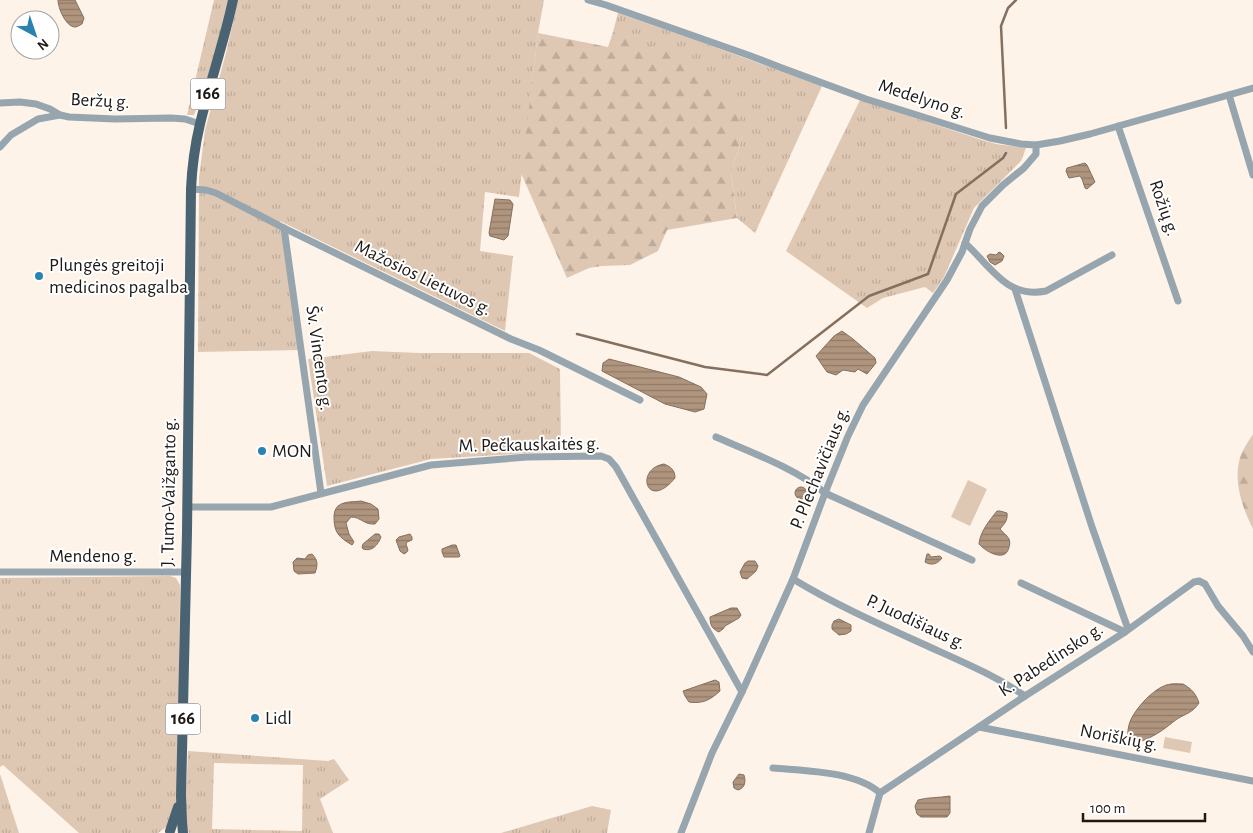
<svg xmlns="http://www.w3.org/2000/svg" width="1253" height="833" font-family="'Alegreya Sans',sans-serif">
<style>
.grass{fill:url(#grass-tufts);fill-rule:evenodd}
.forest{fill:url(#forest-firs)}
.pitch{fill:#dfc8b3}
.water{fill:url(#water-rules);stroke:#84705e}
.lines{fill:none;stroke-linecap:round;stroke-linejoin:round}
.stream{stroke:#84705e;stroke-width:2.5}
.minor{stroke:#97a5ae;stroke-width:7}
.primary{stroke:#4a6373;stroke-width:10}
.poi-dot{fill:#2b81b0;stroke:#fff;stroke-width:2}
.labels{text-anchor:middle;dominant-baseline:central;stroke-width:4;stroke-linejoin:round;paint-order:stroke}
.shield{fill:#fff;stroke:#625e5b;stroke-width:1}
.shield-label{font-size:18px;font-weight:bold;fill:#1e1915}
.street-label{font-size:19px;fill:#1e1915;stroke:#fff}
.poi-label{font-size:19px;fill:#1e1915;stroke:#fff;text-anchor:start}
</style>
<defs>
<pattern id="grass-tufts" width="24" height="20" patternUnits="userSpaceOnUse" patternTransform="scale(1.25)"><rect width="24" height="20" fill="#dfc8b3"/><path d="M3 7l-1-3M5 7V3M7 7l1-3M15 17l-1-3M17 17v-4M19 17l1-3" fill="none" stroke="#bfab99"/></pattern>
<pattern id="forest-firs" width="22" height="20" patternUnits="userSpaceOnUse" patternTransform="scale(1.25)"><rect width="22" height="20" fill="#dfc8b3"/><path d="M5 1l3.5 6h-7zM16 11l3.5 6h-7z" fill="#bfab99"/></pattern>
<pattern id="water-rules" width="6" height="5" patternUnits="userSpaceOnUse" patternTransform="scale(1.25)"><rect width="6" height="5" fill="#b0957e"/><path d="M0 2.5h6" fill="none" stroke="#8f7966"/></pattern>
</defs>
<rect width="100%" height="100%" fill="#fef3e9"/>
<!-- grass -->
<g class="grass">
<polygon points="214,0 228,0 217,45 202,98 199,98 196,110 194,115 187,115"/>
<polygon points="238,0 544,0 538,33 519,197 485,192 480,251 513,256 505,331 280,221 299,350 198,352 199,178 205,130 226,53"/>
<polygon points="618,13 701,42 822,86 755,233 737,218 731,173 743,135 613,32"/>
<polygon points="860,100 979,139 996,144 1026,148 1021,161 974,208 944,277 933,293 925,287 883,298 867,308 786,251"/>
<polygon points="372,351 419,353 529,353 560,369 561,451 431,459 327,486 308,359"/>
<polygon points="170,576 176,578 180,585 178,798 173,816 169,825 158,833 79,833 3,765 0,767 0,578"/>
<path d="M188,751L328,761L334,759L349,780L320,799L333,833H189L186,826L185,820ZM214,763L303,765L302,831L212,829Z"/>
<polygon points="0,774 19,833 0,833"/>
<polygon points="592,806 611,810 607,833 501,833"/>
</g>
<!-- forest -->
<g class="forest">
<polygon points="613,32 678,56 725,94 738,112 743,135 731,173 737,218 667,230 658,251 630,265 602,266 589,268 567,278 521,173 538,33 608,47"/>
<path d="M1253,434V529C1243,509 1234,484 1239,462C1240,453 1248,442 1253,434Z"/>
</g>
<!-- pitch -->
<g class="pitch">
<polygon points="968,480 987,489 970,526 951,517"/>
<polygon points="1165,737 1192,742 1190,753 1163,748"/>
</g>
<!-- water -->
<g class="water">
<path d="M58,0H75L84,18L82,24C80,25 77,27 75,27C66,27 58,8 58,0Z"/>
<polygon points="1085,163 1087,165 1095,182 1087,189 1085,188 1082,179 1080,176 1069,178 1066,171 1067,168"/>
<polygon points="495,199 510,200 513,204 508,236 504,240 490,236 489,233"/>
<polygon points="999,252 1001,253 1004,256 1002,261 995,265 990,262 987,256 990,254 996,255"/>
<polygon points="842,331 853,339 875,358 876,363 867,374 858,369 855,372 843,370 836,375 827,372 816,356 834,336"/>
<polygon points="609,359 679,377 701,387 707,394 704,409 695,412 665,404 602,371 603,363"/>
<path d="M664,464C671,467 675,470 675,478C647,512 634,469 664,464Z"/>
<circle cx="801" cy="493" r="6"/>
<path d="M361,501L371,504L378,509L379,519L375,524C364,525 361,517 351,517L346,523L349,534L354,542L352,545C339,537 334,533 334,517C334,513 335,509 338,506C344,501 354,502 361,501Z"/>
<path d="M997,511H1000L1007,513C1008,521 1004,524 1000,529C1002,532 1007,535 1009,539C1010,541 1010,545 1009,547C1006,563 986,552 979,544C980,532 989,521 997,511Z"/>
<path d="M375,534H379L381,537C378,545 372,552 363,549L362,547L363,544Z"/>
<polygon points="410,534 412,537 412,540 407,542 406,544 408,550 407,552 404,554 400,551 396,540 399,537"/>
<polygon points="452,545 456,545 460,556 459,557 444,557 442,552 442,549"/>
<path d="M312,554C318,560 318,565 315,573L298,574L294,571L293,562L297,558L305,559L308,555Z"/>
<path d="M927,554H929L931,557L940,556L942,558C938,564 931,566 925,562Z"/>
<polygon points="748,561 755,561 758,566 756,571 747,579 742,578 740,572 745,563"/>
<path d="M731,608H737L741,615L739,618L725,626L723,629L719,632C712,629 710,625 710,617Z"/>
<polygon points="839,619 851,625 851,631 846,634 839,635 832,629 832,625 834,621"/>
<path d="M715,680L719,682L720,691C710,700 703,704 689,702L685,696L683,691L686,690Z"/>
<path d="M1183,684C1192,689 1196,694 1199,703C1192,713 1187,713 1177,719C1174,721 1171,724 1168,726C1158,734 1121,758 1129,725C1132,712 1151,691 1164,686C1170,683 1177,684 1183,684Z"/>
<path d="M739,774L744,775C746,782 745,788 738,790L734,788L733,782Z"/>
<path d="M950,796V813L947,817H921L917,814L915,806L918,800C928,797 939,798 950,796Z"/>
</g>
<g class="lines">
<!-- stream -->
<g class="stream">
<polyline points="1006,128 1001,26 1008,8 1016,0"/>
<polyline points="577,334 705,367 767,375 869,296 928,274 956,194 1003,158 1006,153"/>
</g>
<!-- minor -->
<g class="minor">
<polyline points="588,0 606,5 748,55 782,68 866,99 990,138 1021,144 1036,145 1060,141 1090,134 1253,88"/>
<polyline points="1229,95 1253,175"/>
<polyline points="0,103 20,102 36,104 50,109 60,115 69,117 115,119 171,118 185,119 200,124"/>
<polyline points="1118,126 1178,301"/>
<polyline points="0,147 11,135 38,119 60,115"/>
<polyline points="191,189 206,190 216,193 284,228 511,339 539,350 640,400"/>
<polyline points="284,228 321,493"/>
<path d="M965,243C991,266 1006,299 1046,291L1112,255"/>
<polyline points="1015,289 1092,527 1128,629"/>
<path d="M716,437C750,452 797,469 825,493L972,560"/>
<polyline points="187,507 271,507 431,465 527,457 601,456 609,459 616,467 742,692"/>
<polyline points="0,572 186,572"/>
<path d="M793,579C834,604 879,624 923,644C958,660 993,674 1025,696"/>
<polyline points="1021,583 1125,632"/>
<polyline points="979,727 1253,781"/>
<path d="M773,768C806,771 855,771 880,793"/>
<polyline points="681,833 712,753 742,692 793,579 825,493 848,436 863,405 947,280 962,252 970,229 982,206 1003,185 1024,168 1036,154 1036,145"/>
<polyline points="869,833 880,793 1025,696 1125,632 1194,582 1199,581 1205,584 1218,606 1243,636 1253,652"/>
</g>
<!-- primary -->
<g class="primary">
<polyline points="170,831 178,807"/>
<path d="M183,833L182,822L181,796L187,532L191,189C192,167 195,145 200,124C210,82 224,42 233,0"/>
</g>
</g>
<!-- markers -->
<g class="poi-dot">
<circle cx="39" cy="276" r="5"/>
<circle cx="262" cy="451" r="5"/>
<circle cx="255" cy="718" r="5"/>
</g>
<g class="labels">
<!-- shield labels -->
<g class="shield">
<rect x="190.5" y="78.5" width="35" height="31" rx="4"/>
<rect x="165.5" y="703.5" width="35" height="31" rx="4"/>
</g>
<g class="shield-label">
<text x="208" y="94">166</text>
<text x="183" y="719">166</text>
</g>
<!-- street labels -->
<g class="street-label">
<text transform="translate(922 99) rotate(18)">Medelyno g.</text>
<text transform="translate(100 101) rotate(3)">Beržų g.</text>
<text transform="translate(1164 208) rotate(71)">Rožių g.</text>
<text transform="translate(423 278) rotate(26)">Mažosios Lietuvos g.</text>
<text transform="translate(319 358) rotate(82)">Šv. Vincento g.</text>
<text transform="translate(529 445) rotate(-1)">M. Pečkauskaitės g.</text>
<text transform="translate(820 468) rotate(-68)">P. Plechavičiaus g.</text>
<text transform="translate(169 492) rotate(-89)">J. Tumo-Vaižganto g.</text>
<text x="93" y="556">Mendeno g.</text>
<text transform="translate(916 622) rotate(25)">P. Juodišiaus g.</text>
<text transform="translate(1051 660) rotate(-33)">K. Pabedinsko g.</text>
<text transform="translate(1119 738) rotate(11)">Noriškių g.</text>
</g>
<!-- poi labels -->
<g class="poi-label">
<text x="49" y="265">Plungės greitoji<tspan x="49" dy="22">medicinos pagalba</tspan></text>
<text x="272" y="451">MON</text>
<text x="265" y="718">Lidl</text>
</g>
</g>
<!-- north arrow -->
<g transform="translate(35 35) rotate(140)"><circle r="24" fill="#ffffff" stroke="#a5a3a1"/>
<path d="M0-4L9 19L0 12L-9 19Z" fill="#2b81b0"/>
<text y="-8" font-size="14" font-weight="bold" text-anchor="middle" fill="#1e1915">N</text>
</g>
<!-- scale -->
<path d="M1083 813v8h122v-8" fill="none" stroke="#1e1915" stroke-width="2.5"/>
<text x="1090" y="813" font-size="15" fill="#1e1915" stroke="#ffffff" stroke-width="4" paint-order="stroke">100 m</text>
</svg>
